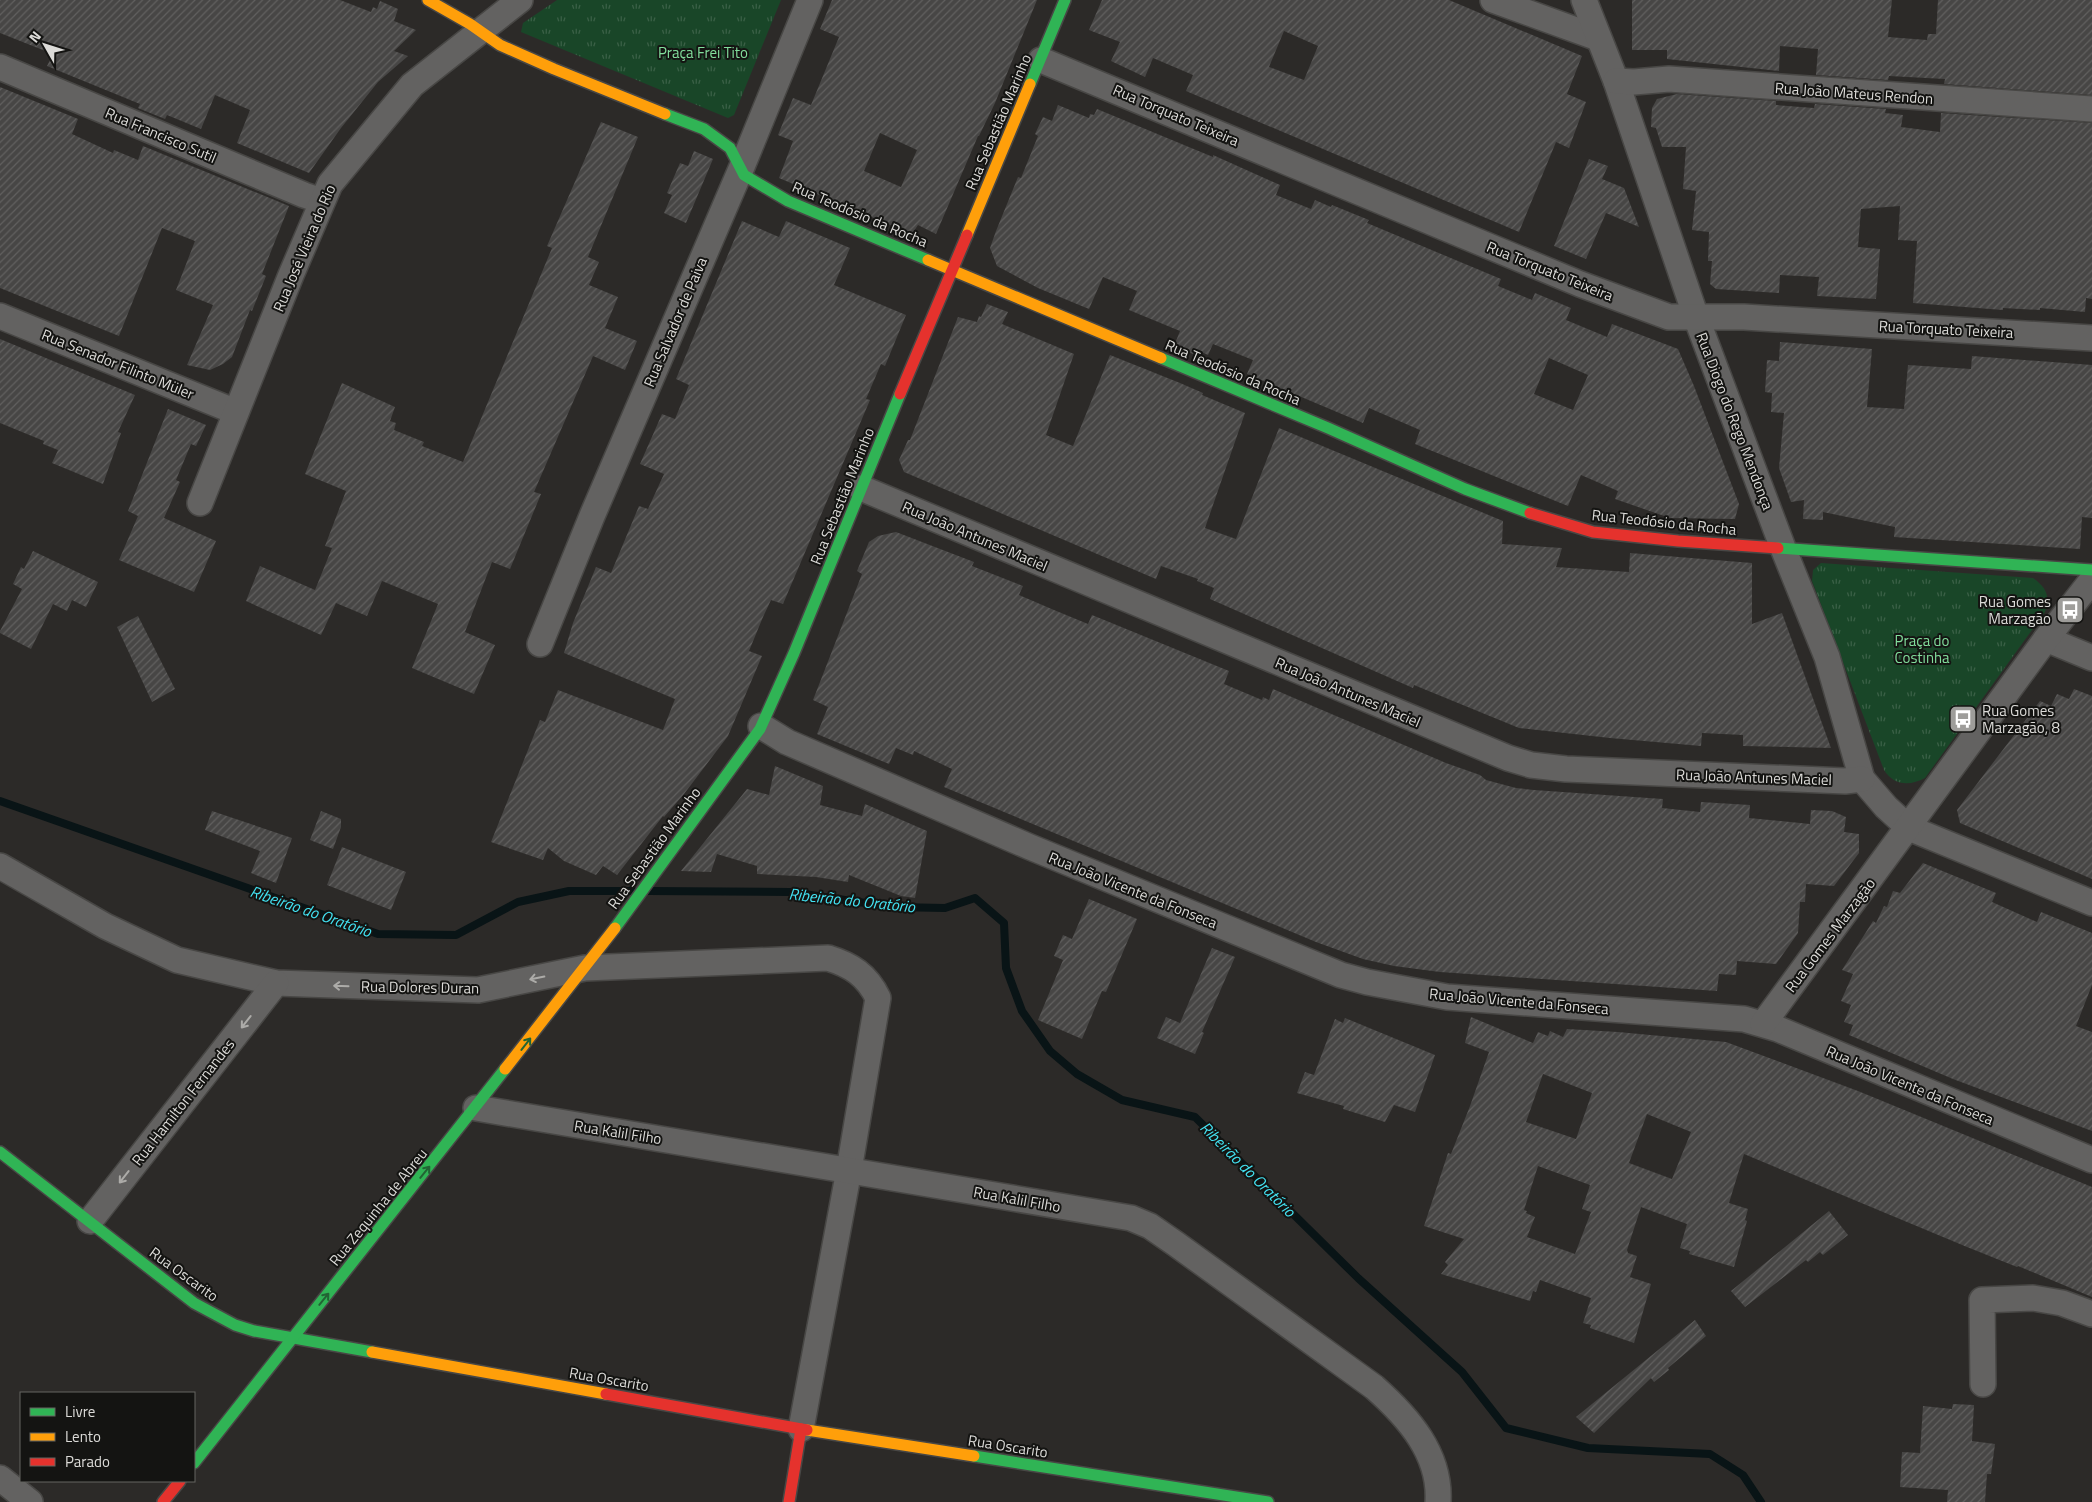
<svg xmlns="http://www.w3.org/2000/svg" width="2092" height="1502" font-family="'Titillium Web',sans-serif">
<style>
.park{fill:url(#park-tufts)}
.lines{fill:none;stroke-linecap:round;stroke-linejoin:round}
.stream{stroke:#091416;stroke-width:8}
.building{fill:url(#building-hatch);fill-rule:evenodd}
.street-casing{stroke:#484745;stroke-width:28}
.fast-casing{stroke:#484745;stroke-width:14}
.slow-casing{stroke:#484745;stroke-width:14}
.jam-casing{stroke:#484745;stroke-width:14}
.street{stroke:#636261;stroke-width:25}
.fast{stroke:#30b455;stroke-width:11}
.slow{stroke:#ff9f0a;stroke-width:11}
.jam{stroke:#e5322d;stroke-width:11}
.oneway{stroke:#acaba8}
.oneway2{stroke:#226434}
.labels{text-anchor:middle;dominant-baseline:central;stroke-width:4;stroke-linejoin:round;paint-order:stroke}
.park-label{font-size:15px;fill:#82de9c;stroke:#141412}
.street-label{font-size:15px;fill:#dcdbd8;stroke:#141412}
.poi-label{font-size:15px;fill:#dcdbd8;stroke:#141412;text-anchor:end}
.water-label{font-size:16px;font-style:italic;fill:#43e2f2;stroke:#141412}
</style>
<defs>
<pattern id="park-tufts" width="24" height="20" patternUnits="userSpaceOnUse" patternTransform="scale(1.25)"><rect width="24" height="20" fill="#194628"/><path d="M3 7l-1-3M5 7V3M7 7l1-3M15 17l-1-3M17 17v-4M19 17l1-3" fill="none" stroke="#3a6046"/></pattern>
<pattern id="building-hatch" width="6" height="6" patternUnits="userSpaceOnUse" patternTransform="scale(1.25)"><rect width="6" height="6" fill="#474645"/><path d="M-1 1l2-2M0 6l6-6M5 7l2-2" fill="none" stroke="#61605f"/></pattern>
</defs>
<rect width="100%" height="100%" fill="#2c2a28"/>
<!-- park -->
<g class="park">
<polygon points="557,0 781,0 734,115 728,118 521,32 523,23"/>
<path d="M1821,563L2033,578C2047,588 2050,596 2045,612L1925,778C1910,786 1894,786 1884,770L1812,581L1813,570Z"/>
</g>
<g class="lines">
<!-- stream -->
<g class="stream">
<polyline points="0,801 378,934 456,935 518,902 569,891 633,891"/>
<polyline points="649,891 790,892 893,907 945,908 975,898 1004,923 1006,968 1022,1011 1050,1051 1077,1074 1122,1100 1195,1117 1358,1278 1462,1372 1506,1428 1588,1448 1710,1454 1743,1475 1761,1502"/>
</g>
</g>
<!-- building -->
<g class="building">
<polygon points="0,0 340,0 371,12 373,7 377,9 380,1 398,9 394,21 416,30 394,51 408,56 378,82 341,128 309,173 237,143 250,110 215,95 201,129 167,115 165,119 138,108 140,104 47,66 53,54 0,33"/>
<path d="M832,0H1037L995,103L979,136H978L936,234L918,225L912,234L779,178L793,141L778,135L793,98L811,105L839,37L820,29ZM880,133L917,150L901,187L864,171Z"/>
<path d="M1102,0H1449L1582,56L1567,94L1586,102L1569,148L1556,142L1519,232L1186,91L1193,75L1153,58L1145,77L1111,61L1120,42L1089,30ZM1284,31L1318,46L1304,80L1269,67Z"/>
<polygon points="1632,0 1892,0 1888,37 1927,40 1928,34 1936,34 1938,0 2092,0 2092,95 1944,84 1945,79 1889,76 1888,80 1816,75 1818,49 1780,46 1779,71 1667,59 1667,50 1632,50"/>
<polygon points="0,87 78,119 72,134 113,153 114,150 138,160 143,146 289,206 262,274 266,276 252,311 250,310 232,357 223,364 210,370 187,365 213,305 176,290 195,241 162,228 119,336 0,288"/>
<polygon points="1677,94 1776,101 1776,105 1814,108 1815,104 1886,109 1885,113 1903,115 1901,127 1940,132 1941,113 2092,123 2092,299 2086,298 2085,312 2040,308 2040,310 2003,308 2003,310 1913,303 1917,241 1898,240 1900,206 1861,209 1858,247 1880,249 1876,299 1817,296 1819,277 1780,275 1779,293 1716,289 1710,284 1712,261 1708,261 1709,232 1692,230 1696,191 1683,189 1686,147 1662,147 1656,128 1651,127 1652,108 1657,99"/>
<path d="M1058,105L1089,118L1090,114L1094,115L1097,109L1213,157V155L1280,185L1276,195L1311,209L1315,200L1331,207L1332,205L1369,220L1367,223L1501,279L1498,286L1532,300L1535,293L1571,308L1566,320L1607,337L1612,324L1678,349L1694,386L1739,504L1735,519L1670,518L1615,499L1618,491L1581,475L1568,506L1415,444L1420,430L1369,408L1363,423L1247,374L1253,360L1213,344L1208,355L1195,349L1193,354L1174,346L1180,331L1129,310L1137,291L1103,277L1089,309L1038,288L997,266L990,248L996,231L1018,177L1021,178L1038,136L1035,134L1043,117L1052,121ZM1549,358L1588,375L1573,410L1534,394Z"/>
<polygon points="601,122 638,137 588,257 599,262 589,285 618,297 605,328 637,341 625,370 593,356 534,492 541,494 510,569 492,562 465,632 495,645 474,694 412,668 438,604 382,581 367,616 336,603 321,635 246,601 260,566 315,590 332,548 325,546 346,491 305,474 342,383 395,407 390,421 396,423 394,430 424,442 422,446 463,462 552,248 547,246"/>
<polygon points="694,151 713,159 686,223 664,213 672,195 667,193 680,163 688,166"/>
<polygon points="1589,159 1608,166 1602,179 1624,188 1639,227 1606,213 1586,259 1554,246"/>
<polygon points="742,221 779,237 786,221 850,248 834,285 906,315 885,366 881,364 866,399 870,400 783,604 771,600 763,617 749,651 762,656 728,736 684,794 664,817 663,816 617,875 603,866 596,875 564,861 548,848 543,860 491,842 540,720 545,722 558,690 663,730 675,699 564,653 573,623 596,567 611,573 639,506 648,509 664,474 640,464 662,414 675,419 689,385 676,379"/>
<polygon points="987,304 1008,312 1002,324 1074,354 1046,435 1073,446 1110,355 1180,383 1203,393 1202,395 1245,413 1205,528 1236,539 1279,428 1503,521 1502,544 1562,548 1556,567 1629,572 1630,553 1752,563 1752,624 1782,613 1831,748 1743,746 1743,735 1702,733 1701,746 1610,738 1519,728 1414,685 1413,688 1210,599 1214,588 1197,581 1198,579 1161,566 1156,579 904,472 899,460 908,440 910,440 958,317 977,322 979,316 981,317"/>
<polygon points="0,339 135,395 118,432 121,433 103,484 52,463 58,450 43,444 44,441 0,423"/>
<polygon points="1780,342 1872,349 1867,407 1904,409 1908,365 1971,369 1972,356 2092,365 2092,518 2082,517 2080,549 1894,537 1895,527 1823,512 1823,520 1803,519 1804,500 1791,502 1779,468 1784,413 1771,412 1772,393 1765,392 1767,360 1779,361"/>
<polygon points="168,409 206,425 196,446 191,444 176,480 180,482 164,518 216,541 194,592 119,560 138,516 128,511"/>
<polygon points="896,532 974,562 972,566 1023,586 1019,595 1054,610 1088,624 1092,615 1229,671 1224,684 1262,700 1263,697 1269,700 1273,689 1446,763 1480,775 1486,780 1516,788 1534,790 1663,799 1662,808 1700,812 1701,802 1750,805 1749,818 1810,824 1811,810 1832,811 1846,817 1844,832 1859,834 1859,853 1834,886 1806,884 1805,902 1800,902 1798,933 1776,964 1737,961 1736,975 1719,974 1717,991 1440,972 1394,966 1363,959 1316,942 944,787 952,769 914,751 913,755 896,748 889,764 817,734 828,707 813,700 862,574 857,571 869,542 878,536"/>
<polygon points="33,551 98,582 86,607 72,600 67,611 53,604 31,649 0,633 0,631 22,589 13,584 21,567 24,569"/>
<polygon points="138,616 175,689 152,702 117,627"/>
<polygon points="2074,689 2092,696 2092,879 1960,823 1957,810 2040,701 2051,706 2057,694 2069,699"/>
<polygon points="775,766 823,786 820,805 862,816 865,804 927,831 915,898 901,896 849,875 848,882 816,877 757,874 757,866 717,854 711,872 681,871 747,789 769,795"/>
<polygon points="212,811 292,838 276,883 251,873 260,851 205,830"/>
<polygon points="321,811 341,819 341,827 333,849 310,840"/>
<polygon points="342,847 406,872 391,910 327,885"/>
<polygon points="1923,863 1996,893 1992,902 2037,922 2041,912 2092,933 2092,985 2076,1026 2092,1032 2092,1131 1953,1079 1849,1035 1853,1025 1844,1022 1851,1005 1841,1001 1853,974 1842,970 1873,921 1876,923 1884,906 1887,907 1893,891 1900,893"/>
<polygon points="1089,899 1137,919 1106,992 1102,991 1082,1039 1038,1020 1063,960 1054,956 1063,935 1072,939"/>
<polygon points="1212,948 1235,957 1202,1032 1204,1033 1195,1054 1157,1038 1166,1017 1180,1023"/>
<path d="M1471,1017L1533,1043L1538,1032L1548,1036L1550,1031L1563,1037L1567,1029L1618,1032L1726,1042L1858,1091L2092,1187V1297L2018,1266L2017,1267L1967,1247L1744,1154L1729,1203L1748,1209L1745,1220L1747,1221L1734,1267L1689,1254L1690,1251L1680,1248L1687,1224L1641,1207L1627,1250L1628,1253L1637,1256L1630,1277L1651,1284L1634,1343L1590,1328L1591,1325L1583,1323L1591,1298L1540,1280L1536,1292L1533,1291L1530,1301L1441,1274L1448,1265L1445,1262L1464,1239L1424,1226L1448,1153L1451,1154L1470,1106L1489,1052L1465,1043ZM1543,1074L1592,1093L1576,1139L1526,1122ZM1647,1114L1691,1132L1672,1179L1629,1163ZM1538,1166L1590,1185L1582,1209L1591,1212L1575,1254L1527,1237L1535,1217L1526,1213L1527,1211L1524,1210Z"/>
<polygon points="1345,1018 1435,1055 1415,1112 1394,1105 1385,1122 1343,1109 1344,1106 1297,1093 1305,1072 1314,1075 1335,1019 1343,1023"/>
<polygon points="1829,1211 1848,1235 1823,1255 1820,1252 1808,1262 1806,1260 1745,1307 1731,1291"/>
<polygon points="1695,1320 1706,1336 1668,1368 1669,1370 1654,1382 1651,1378 1594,1433 1576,1417"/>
<polygon points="1953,1404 1974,1405 1972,1441 1995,1444 1991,1474 1987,1474 1985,1502 1947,1502 1948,1490 1900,1487 1902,1452 1920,1453 1923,1406 1952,1409"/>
</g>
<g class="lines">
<defs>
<g id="street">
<polyline points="1493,0 1598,38"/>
<polyline points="1584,0 1616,81 1696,317 1783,548 1827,657 1862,779 1886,807 1909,828 2092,903"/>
<polyline points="1041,60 1580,284 1669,317 1744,317 2092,338"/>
<polyline points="0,67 304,195 322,201"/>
<polyline points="1616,81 1634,82 1669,79 2092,109"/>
<polyline points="0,316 236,412"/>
<polyline points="861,488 1508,758 1531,765 1566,769 1845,781 1862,779"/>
<polyline points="200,503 291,275 330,184 412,85 520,0"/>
<polyline points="2046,639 2092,658"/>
<polyline points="540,644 592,516 741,169 810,0"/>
<polyline points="761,726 787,742 1030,847 1341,975 1367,982 1447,997 1744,1019 1778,1029 2092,1160"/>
<path d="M0,866L105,926L177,960L276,983L478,990L585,968L828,958C851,965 867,975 878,998L849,1170L801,1429"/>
<polyline points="1763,1024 2046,639 2092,580"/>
<path d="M476,1108L1131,1218L1150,1226L1176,1244L1374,1387C1408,1417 1441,1454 1438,1502"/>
<polyline points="90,1221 276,983"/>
<polyline points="1983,1384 1982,1300 2033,1298 2062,1303 2092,1314"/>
<polyline points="0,1478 30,1502"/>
</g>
<g id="fast">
<polyline points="1030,84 1065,0"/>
<polyline points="665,114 704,129 730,148 744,175 788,201 928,260"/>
<polyline points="1161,358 1328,428 1465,489 1530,513"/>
<polyline points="1778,548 2092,570"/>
<polyline points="615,928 760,729 794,653 900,394"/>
<polyline points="0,1152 194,1303 235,1325 254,1331 372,1352"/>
<polyline points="974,1456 1268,1502"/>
<polyline points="194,1463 505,1069"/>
</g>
<g id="slow">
<polyline points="428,0 470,24 500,45 554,69 665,114"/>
<polyline points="967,235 1030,84"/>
<polyline points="928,260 1161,358"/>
<polyline points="505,1069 615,928"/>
<polyline points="372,1352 606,1394"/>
<polyline points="807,1430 974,1456"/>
</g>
<g id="jam">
<polyline points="900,394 967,235"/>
<polyline points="1530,513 1593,532 1678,541 1778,548"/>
<polyline points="606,1394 807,1430"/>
<polyline points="163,1502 180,1481"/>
<polyline points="789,1502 801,1429"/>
</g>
</defs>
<!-- street casing -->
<use href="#street" class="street-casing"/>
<!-- fast casing -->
<use href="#fast" class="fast-casing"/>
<!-- slow casing -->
<use href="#slow" class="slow-casing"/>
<!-- jam casing -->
<use href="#jam" class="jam-casing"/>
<!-- street -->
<use href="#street" class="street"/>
<!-- fast -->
<use href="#fast" class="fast"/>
<!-- slow -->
<use href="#slow" class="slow"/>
<!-- jam -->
<use href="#jam" class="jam"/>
</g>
<!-- one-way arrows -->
<defs><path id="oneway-shaft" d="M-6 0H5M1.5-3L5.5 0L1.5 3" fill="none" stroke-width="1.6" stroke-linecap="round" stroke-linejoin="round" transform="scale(1.25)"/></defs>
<g class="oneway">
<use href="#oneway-shaft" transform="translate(537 978) rotate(169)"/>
<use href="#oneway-shaft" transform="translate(341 986) rotate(-178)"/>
<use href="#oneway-shaft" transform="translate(246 1022) rotate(128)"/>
<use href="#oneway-shaft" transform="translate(124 1177) rotate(128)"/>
</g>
<g class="oneway2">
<use href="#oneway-shaft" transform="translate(526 1044) rotate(-52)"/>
<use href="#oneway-shaft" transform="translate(425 1172) rotate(-51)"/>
<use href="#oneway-shaft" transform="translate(324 1299) rotate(-51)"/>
</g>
<!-- icons -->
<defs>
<symbol id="bus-square" viewBox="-11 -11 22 22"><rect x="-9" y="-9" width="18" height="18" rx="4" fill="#9e9d9a" stroke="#141412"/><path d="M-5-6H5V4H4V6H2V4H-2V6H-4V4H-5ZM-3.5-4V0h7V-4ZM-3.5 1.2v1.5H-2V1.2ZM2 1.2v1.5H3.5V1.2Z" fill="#fff"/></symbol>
</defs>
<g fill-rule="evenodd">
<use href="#bus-square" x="2054" y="594" width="32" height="32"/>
<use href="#bus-square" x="1947" y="703" width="32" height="32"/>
</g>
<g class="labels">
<!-- park labels -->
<g class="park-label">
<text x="703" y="52">Praça Frei Tito</text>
<text x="1922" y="640">Praça do<tspan x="1922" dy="17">Costinha</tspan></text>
</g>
<!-- street labels -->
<g class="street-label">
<text transform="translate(1854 93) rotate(4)">Rua João Mateus Rendon</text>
<text transform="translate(1176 115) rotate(23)">Rua Torquato Teixeira</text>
<text transform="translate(998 122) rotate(-67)">Rua Sebastião Marinho</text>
<text transform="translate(161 135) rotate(23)">Rua Francisco Sutil</text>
<text transform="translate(860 214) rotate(23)">Rua Teodósio da Rocha</text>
<text transform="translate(304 248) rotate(-67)">Rua José Vieira do Rio</text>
<text transform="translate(1550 271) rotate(22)">Rua Torquato Teixeira</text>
<text transform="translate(675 322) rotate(-67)">Rua Salvador de Paiva</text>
<text transform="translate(1946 329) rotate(3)">Rua Torquato Teixeira</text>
<text transform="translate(118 364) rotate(22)">Rua Senador Filinto Müler</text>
<text transform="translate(1233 372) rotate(23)">Rua Teodósio da Rocha</text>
<text transform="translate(1735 421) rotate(69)">Rua Diogo do Rego Mendonça</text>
<text transform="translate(842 496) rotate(-68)">Rua Sebastião Marinho</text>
<text transform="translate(1664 522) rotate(6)">Rua Teodósio da Rocha</text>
<text transform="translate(975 536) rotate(23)">Rua João Antunes Maciel</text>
<text transform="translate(1348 692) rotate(23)">Rua João Antunes Maciel</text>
<text transform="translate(1754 777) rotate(2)">Rua João Antunes Maciel</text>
<text transform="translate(654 848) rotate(-54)">Rua Sebastião Marinho</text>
<text transform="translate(1133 890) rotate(22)">Rua João Vicente da Fonseca</text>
<text transform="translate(1830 935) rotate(-53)">Rua Gomes Marzagão</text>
<text transform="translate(420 987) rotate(1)">Rua Dolores Duran</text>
<text transform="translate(1519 1001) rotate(5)">Rua João Vicente da Fonseca</text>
<text transform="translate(1910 1085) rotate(23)">Rua João Vicente da Fonseca</text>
<text transform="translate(183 1102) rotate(-52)">Rua Hamilton Fernandes</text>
<text transform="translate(618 1132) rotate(9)">Rua Kalil Filho</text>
<text transform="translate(1017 1199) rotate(10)">Rua Kalil Filho</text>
<text transform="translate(378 1207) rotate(-51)">Rua Zequinha de Abreu</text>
<text transform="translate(184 1274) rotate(36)">Rua Oscarito</text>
<text transform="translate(609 1379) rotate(10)">Rua Oscarito</text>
<text transform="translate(1008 1446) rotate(9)">Rua Oscarito</text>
</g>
<!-- poi labels -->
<g class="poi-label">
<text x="2051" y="601">Rua Gomes<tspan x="2051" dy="17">Marzagão</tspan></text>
<text x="1982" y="710" text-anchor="start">Rua Gomes<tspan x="1982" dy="17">Marzagão, 8</tspan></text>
</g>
<!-- water labels -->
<g class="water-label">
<text transform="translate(852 900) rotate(6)">Ribeirão do Oratório</text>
<text transform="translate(311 911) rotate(19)">Ribeirão do Oratório</text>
<text transform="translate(1248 1169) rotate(45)">Ribeirão do Oratório</text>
</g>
</g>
<!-- legend -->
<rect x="20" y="1392" width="175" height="90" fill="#141412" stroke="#646461"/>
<rect x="30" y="1408" width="25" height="8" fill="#30b455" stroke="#646461"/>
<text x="65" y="1417" font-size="15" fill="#dcdbd8">Livre</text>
<rect x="30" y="1433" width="25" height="8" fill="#ff9f0a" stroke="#646461"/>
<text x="65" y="1442" font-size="15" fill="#dcdbd8">Lento</text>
<rect x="30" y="1458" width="25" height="8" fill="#e5322d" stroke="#646461"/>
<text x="65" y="1467" font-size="15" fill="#dcdbd8">Parado</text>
<!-- north arrow -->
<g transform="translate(45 45) rotate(309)" stroke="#141412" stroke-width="4" paint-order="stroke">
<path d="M0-4L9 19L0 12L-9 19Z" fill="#dcdbd8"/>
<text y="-8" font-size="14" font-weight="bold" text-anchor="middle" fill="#dcdbd8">N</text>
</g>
</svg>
